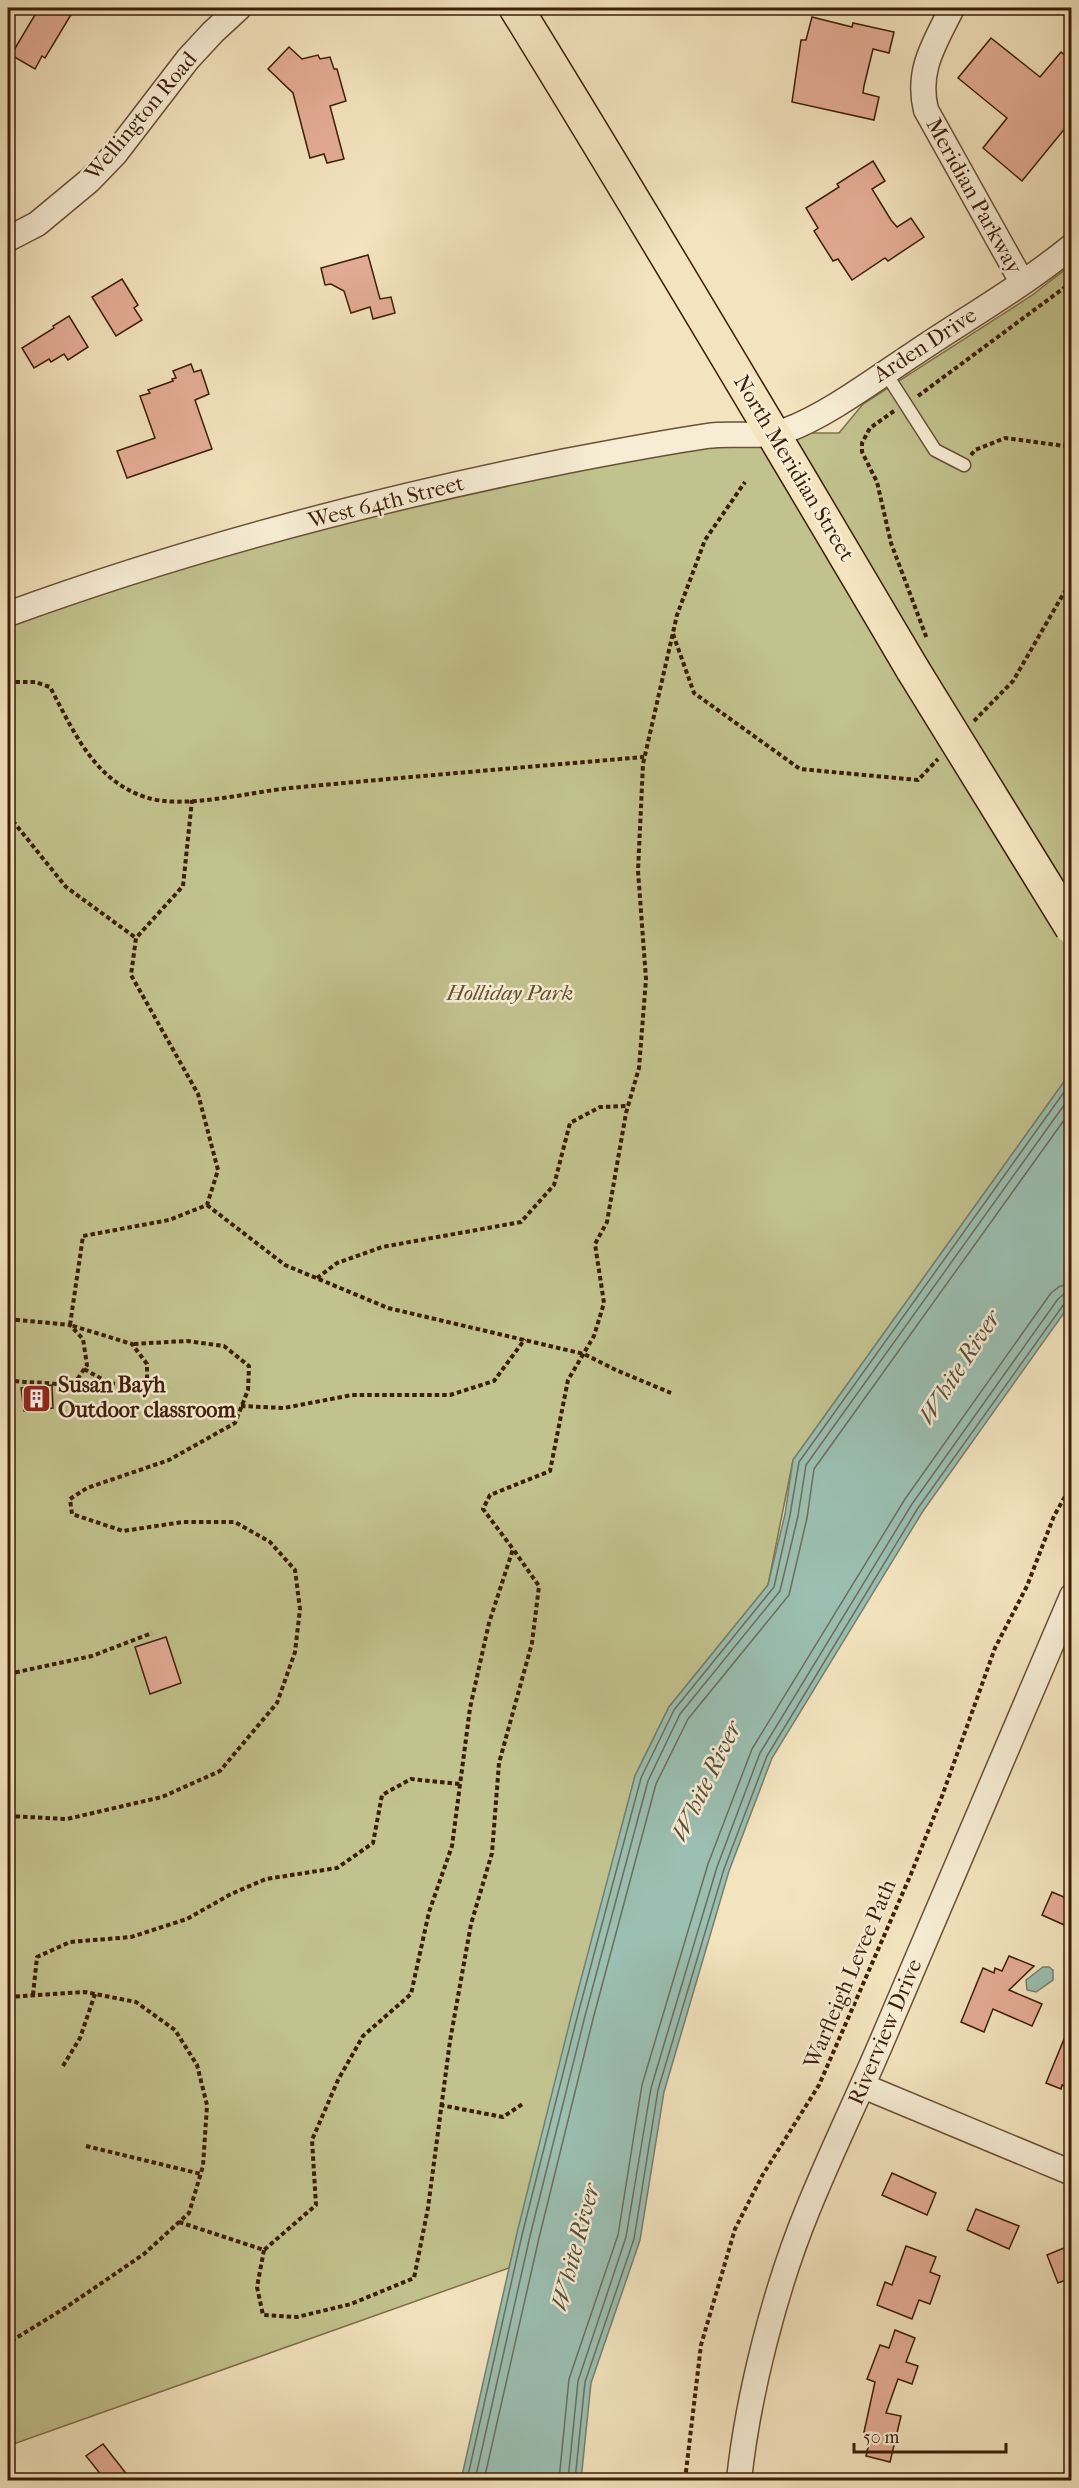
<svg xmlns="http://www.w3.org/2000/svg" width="1079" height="2488" font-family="'IM FELL French Canon',serif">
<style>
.green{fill:#c2c28e;stroke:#7f704a;stroke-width:1.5}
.water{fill:#9bbfb2;stroke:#757f6e;stroke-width:1.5}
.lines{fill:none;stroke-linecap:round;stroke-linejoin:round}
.shore{stroke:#6c6e5c;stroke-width:1.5}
.building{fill:#e5ad97;stroke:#3c1e07;stroke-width:1.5}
.service-casing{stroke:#6a5035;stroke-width:15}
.minor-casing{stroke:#6a5035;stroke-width:27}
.primary-casing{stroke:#3c1e07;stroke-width:36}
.path{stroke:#3c1e07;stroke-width:4;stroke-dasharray:4.5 3;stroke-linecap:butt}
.service{stroke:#f7edd5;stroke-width:12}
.minor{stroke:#f7edd5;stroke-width:24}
.primary{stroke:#f3e4bf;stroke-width:33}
.primary-bridge-casing{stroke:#3c1e07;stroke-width:36;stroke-linecap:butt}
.primary-bridge{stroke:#f3e4bf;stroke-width:33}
.labels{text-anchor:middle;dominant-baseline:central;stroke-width:5;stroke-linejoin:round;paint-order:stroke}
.street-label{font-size:22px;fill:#3c1e07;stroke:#f7edd5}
.park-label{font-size:22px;font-style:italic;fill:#644f30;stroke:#f7edd5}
.poi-label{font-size:22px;font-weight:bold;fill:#3c1e07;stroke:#f7edd5;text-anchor:start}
.water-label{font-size:24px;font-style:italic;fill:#584e3a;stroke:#f7edd5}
</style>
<rect width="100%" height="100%" fill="#f3e4bf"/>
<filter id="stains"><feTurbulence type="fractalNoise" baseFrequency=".00333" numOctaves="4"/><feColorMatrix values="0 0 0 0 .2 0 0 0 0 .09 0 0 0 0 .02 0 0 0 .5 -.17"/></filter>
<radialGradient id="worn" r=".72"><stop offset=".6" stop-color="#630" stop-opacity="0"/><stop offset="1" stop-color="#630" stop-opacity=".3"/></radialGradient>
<!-- green -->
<polygon class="green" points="1071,265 1071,1072 793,1460 768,1585 669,1707 635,1776 509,2268 8,2446 8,620 210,548 566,461 774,433 839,433 863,404 1031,296"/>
<!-- water -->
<g class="water">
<polygon points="1071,1072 1071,1303 923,1511 772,1758 729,1871 664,2092 640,2240 591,2383 581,2480 461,2480 517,2233 572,2013 635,1776 669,1707 768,1585 785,1514 793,1460"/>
<polygon points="1043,1967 1049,1967 1053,1970 1053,1980 1036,1992 1027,1990 1026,1980"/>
</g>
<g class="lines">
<!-- shore -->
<g class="shore">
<polyline points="467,2480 522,2235 578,2014 641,1778 674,1710 774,1587 790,1515 799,1462 1072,1081"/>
<polyline points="475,2480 530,2236 585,2016 648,1781 680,1714 780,1591 798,1516 806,1465 1072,1094"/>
<polyline points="484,2480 539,2238 593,2019 656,1784 688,1719 789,1595 807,1518 814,1469 1072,1109"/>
<polyline points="559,2480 569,2379 618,2235 642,2085 708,1864 752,1749 905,1499 1051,1293 1060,1286 1072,1284"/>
<polyline points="568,2480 578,2381 626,2237 651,2088 717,1867 760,1753 912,1504 1058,1299 1064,1294 1072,1293"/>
<polyline points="575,2480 585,2382 634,2239 658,2090 724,1869 767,1756 918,1508 1064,1304 1072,1301"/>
</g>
</g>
<!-- building -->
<g class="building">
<polygon points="39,8 75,8 45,58 42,56 35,69 11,55"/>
<polygon points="812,17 852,27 853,23 894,32 889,53 873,49 864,86 863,93 879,97 874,120 792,102 801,40 806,40"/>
<polygon points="991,38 1040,77 1061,52 1071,61 1071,121 1022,181 983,148 1007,118 958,78"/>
<polygon points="289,47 302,59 318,55 320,59 330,57 334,69 337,69 346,101 330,106 344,159 327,163 324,154 310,158 293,93 268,69"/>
<polygon points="873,161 885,181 872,189 891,220 897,227 911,218 924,237 888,261 885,258 852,280 838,259 833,261 814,231 818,228 806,208 839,187 837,184"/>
<polygon points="368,255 380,299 391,297 395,313 373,319 370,307 351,313 344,291 331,284 325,285 321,268"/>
<polygon points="122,279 138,305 134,308 142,320 116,336 92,297"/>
<polygon points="69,316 88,347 68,360 64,354 51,362 49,359 34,368 22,348 54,328 53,326"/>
<polygon points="191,364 194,372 201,370 209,394 195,400 212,449 127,478 117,451 155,438 140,396 150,393 148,390 173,381 172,379 176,378 173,371"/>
<polygon points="52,1385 53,1408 24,1411 21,1388"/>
<polygon points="166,1637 181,1683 150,1694 135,1647"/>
<polygon points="1052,1892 1071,1900 1071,1928 1042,1915"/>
<polygon points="1009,1956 1034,1966 1009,1990 1042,2004 1032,2026 993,2009 984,2032 961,2022 983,1968 994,1973 995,1968 1002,1971"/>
<polygon points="1071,2022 1071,2088 1062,2085 1061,2089 1046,2083"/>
<polygon points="892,2173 936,2193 927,2215 882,2195"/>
<polygon points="976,2209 1019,2226 1009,2249 967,2230"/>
<polygon points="1071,2245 1071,2278 1058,2283 1047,2255"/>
<polygon points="906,2246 936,2257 930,2272 940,2276 930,2304 919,2300 912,2319 877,2305 885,2282 892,2285"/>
<polygon points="895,2330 915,2338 906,2362 918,2366 912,2384 898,2379 886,2413 901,2416 890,2462 866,2456 871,2434 864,2432 875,2382 867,2379 880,2345 889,2348"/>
<polygon points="103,2444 132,2481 106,2481 86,2456"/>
</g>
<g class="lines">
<defs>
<polyline id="service" points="885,372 935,450 964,465"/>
<g id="minor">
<path d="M952,8C935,43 916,70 926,110L1022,282"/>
<polyline points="8,239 37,224 90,180 115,154 188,59 213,32 239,8"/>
<path d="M8,614C189,548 377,499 566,461C613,452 660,443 707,436C733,432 762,439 787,430C828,415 878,377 915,353C967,318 1023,286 1072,246"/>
<polyline points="863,2086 1072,2173"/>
<path d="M739,2480C748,2395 775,2289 808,2209C832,2150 860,2093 885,2034C947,1888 1009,1742 1072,1596"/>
</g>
<path id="primary" d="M516,8C651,227 782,448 913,670"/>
</defs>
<!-- service casing -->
<use href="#service" class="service-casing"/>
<!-- minor casing -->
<use href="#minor" class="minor-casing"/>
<!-- primary casing -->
<use href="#primary" class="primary-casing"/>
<!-- path -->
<g class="path">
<polyline points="918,396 1072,282"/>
<polyline points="894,411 870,428 862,443 862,452 877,482 891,543 927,639"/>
<polyline points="971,455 975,450 1005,438 1072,447"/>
<polyline points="673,634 694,693 800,769 918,780 938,759"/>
<path d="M8,682H35L50,687C74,732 94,780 145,797C182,810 250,792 290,788C408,777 526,767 644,757"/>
<polyline points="974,721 1013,681 1072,579"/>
<polyline points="8,815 66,887 136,938"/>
<polyline points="207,1205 285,1265 388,1308 584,1354 616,1370 671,1393"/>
<polyline points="317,1278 337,1263 382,1247 521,1222 554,1185 570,1123 600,1107 628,1106"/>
<path d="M8,1319L70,1325L83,1339L87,1365L72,1387C51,1381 29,1384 8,1380"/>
<path d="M84,1369C107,1382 121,1392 147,1379V1364L132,1344L70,1325L83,1236L169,1220L207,1205L218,1170L198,1094L131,975L136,938L183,886L192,800"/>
<polyline points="241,1406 284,1408 352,1395 450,1395 494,1381 525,1339"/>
<polyline points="8,1674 92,1656 152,1633"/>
<polyline points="8,1816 67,1819 162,1797 220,1771 277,1703 295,1652 300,1609 295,1570 270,1542 235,1522 183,1522 123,1531 72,1514 70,1499 87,1488 169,1460 235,1423 248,1390 249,1366 224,1346 187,1341 132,1344"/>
<polyline points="33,1995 37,1957 70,1942 131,1937 187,1919 231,1894 266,1879 337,1868 373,1843 382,1795 411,1779 460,1784"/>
<polyline points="8,1997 85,1992 136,2002 175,2030 197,2065 207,2105 203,2166 189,2213 144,2254 65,2308 8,2343"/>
<polyline points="63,2066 80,2038 95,1994"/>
<polyline points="440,2105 503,2117 524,2103"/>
<polyline points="86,2146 201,2174"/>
<polyline points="179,2222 264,2250 316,2205 312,2140 338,2080 363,2036 411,1994 429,1912 452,1846 470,1708 489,1623 513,1549 483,1509 490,1495 550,1471 568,1380 594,1336 604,1303 595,1244 607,1222 626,1113 639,1068 646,979 638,871 643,764 677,615 705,540 745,482"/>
<polyline points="264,2250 257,2287 263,2315 297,2317 351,2304 414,2278 428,2208 450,2041 471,1924 492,1853 499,1763 532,1643 539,1586 513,1549"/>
<polyline points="685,2480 701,2345 735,2229 762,2176 819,2085 911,1874 941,1799 995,1648 1027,1586 1054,1516 1072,1484"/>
</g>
<!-- service -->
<use href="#service" class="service"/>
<!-- minor -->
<use href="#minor" class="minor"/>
<!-- primary -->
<use href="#primary" class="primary"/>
<defs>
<polyline id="primary-bridge" points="913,670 1072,928"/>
</defs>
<!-- primary-bridge casing -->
<use href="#primary-bridge" class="primary-bridge-casing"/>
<!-- primary-bridge -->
<use href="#primary-bridge" class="primary-bridge"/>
</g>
<!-- icons -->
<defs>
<symbol id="building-square" viewBox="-11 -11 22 22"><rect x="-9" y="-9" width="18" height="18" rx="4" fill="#8f2418" stroke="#f7edd5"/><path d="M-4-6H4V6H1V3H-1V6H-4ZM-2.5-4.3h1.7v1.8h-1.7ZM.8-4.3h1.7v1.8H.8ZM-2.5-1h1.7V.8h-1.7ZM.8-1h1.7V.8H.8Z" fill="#fff"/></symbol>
</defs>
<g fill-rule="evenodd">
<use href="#building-square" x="20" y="1382" width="33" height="33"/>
</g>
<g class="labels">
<!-- street labels -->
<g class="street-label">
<text transform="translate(141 116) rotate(-50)">Wellington Road</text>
<text transform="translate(974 196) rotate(61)">Meridian Parkway</text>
<text transform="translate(925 345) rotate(-33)">Arden Drive</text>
<text transform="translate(794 468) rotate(59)">North Meridian Street</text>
<text transform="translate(386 502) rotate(-14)">West 64th Street</text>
<text transform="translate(850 1974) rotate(-67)">Warfleigh Levee Path</text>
<text transform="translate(885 2032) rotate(-67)">Riverview Drive</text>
</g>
<!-- park labels -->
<g class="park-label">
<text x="510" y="993">Holliday Park</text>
</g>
<!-- poi labels -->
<g class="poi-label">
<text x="58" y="1385">Susan Bayh<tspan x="58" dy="25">Outdoor classroom</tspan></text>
</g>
<!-- water labels -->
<g class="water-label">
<text transform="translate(959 1367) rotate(-57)">White River</text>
<text transform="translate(706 1781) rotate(-64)">White River</text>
<text transform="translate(575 2247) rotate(-75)">White River</text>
</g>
</g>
<!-- margin -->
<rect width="1079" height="2488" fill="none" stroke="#f3e4bf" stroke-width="30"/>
<rect x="9" y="9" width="1061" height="2470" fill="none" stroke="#3c1e07" stroke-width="3"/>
<rect x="15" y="15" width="1049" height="2458" fill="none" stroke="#3c1e07" stroke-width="1.5"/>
<!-- scale -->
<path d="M854 2443v9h152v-9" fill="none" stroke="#3c1e07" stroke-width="3"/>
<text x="863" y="2443" font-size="18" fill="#3c1e07" stroke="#f7edd5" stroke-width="4.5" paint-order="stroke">50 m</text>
<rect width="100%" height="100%" filter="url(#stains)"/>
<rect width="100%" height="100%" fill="url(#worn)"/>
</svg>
